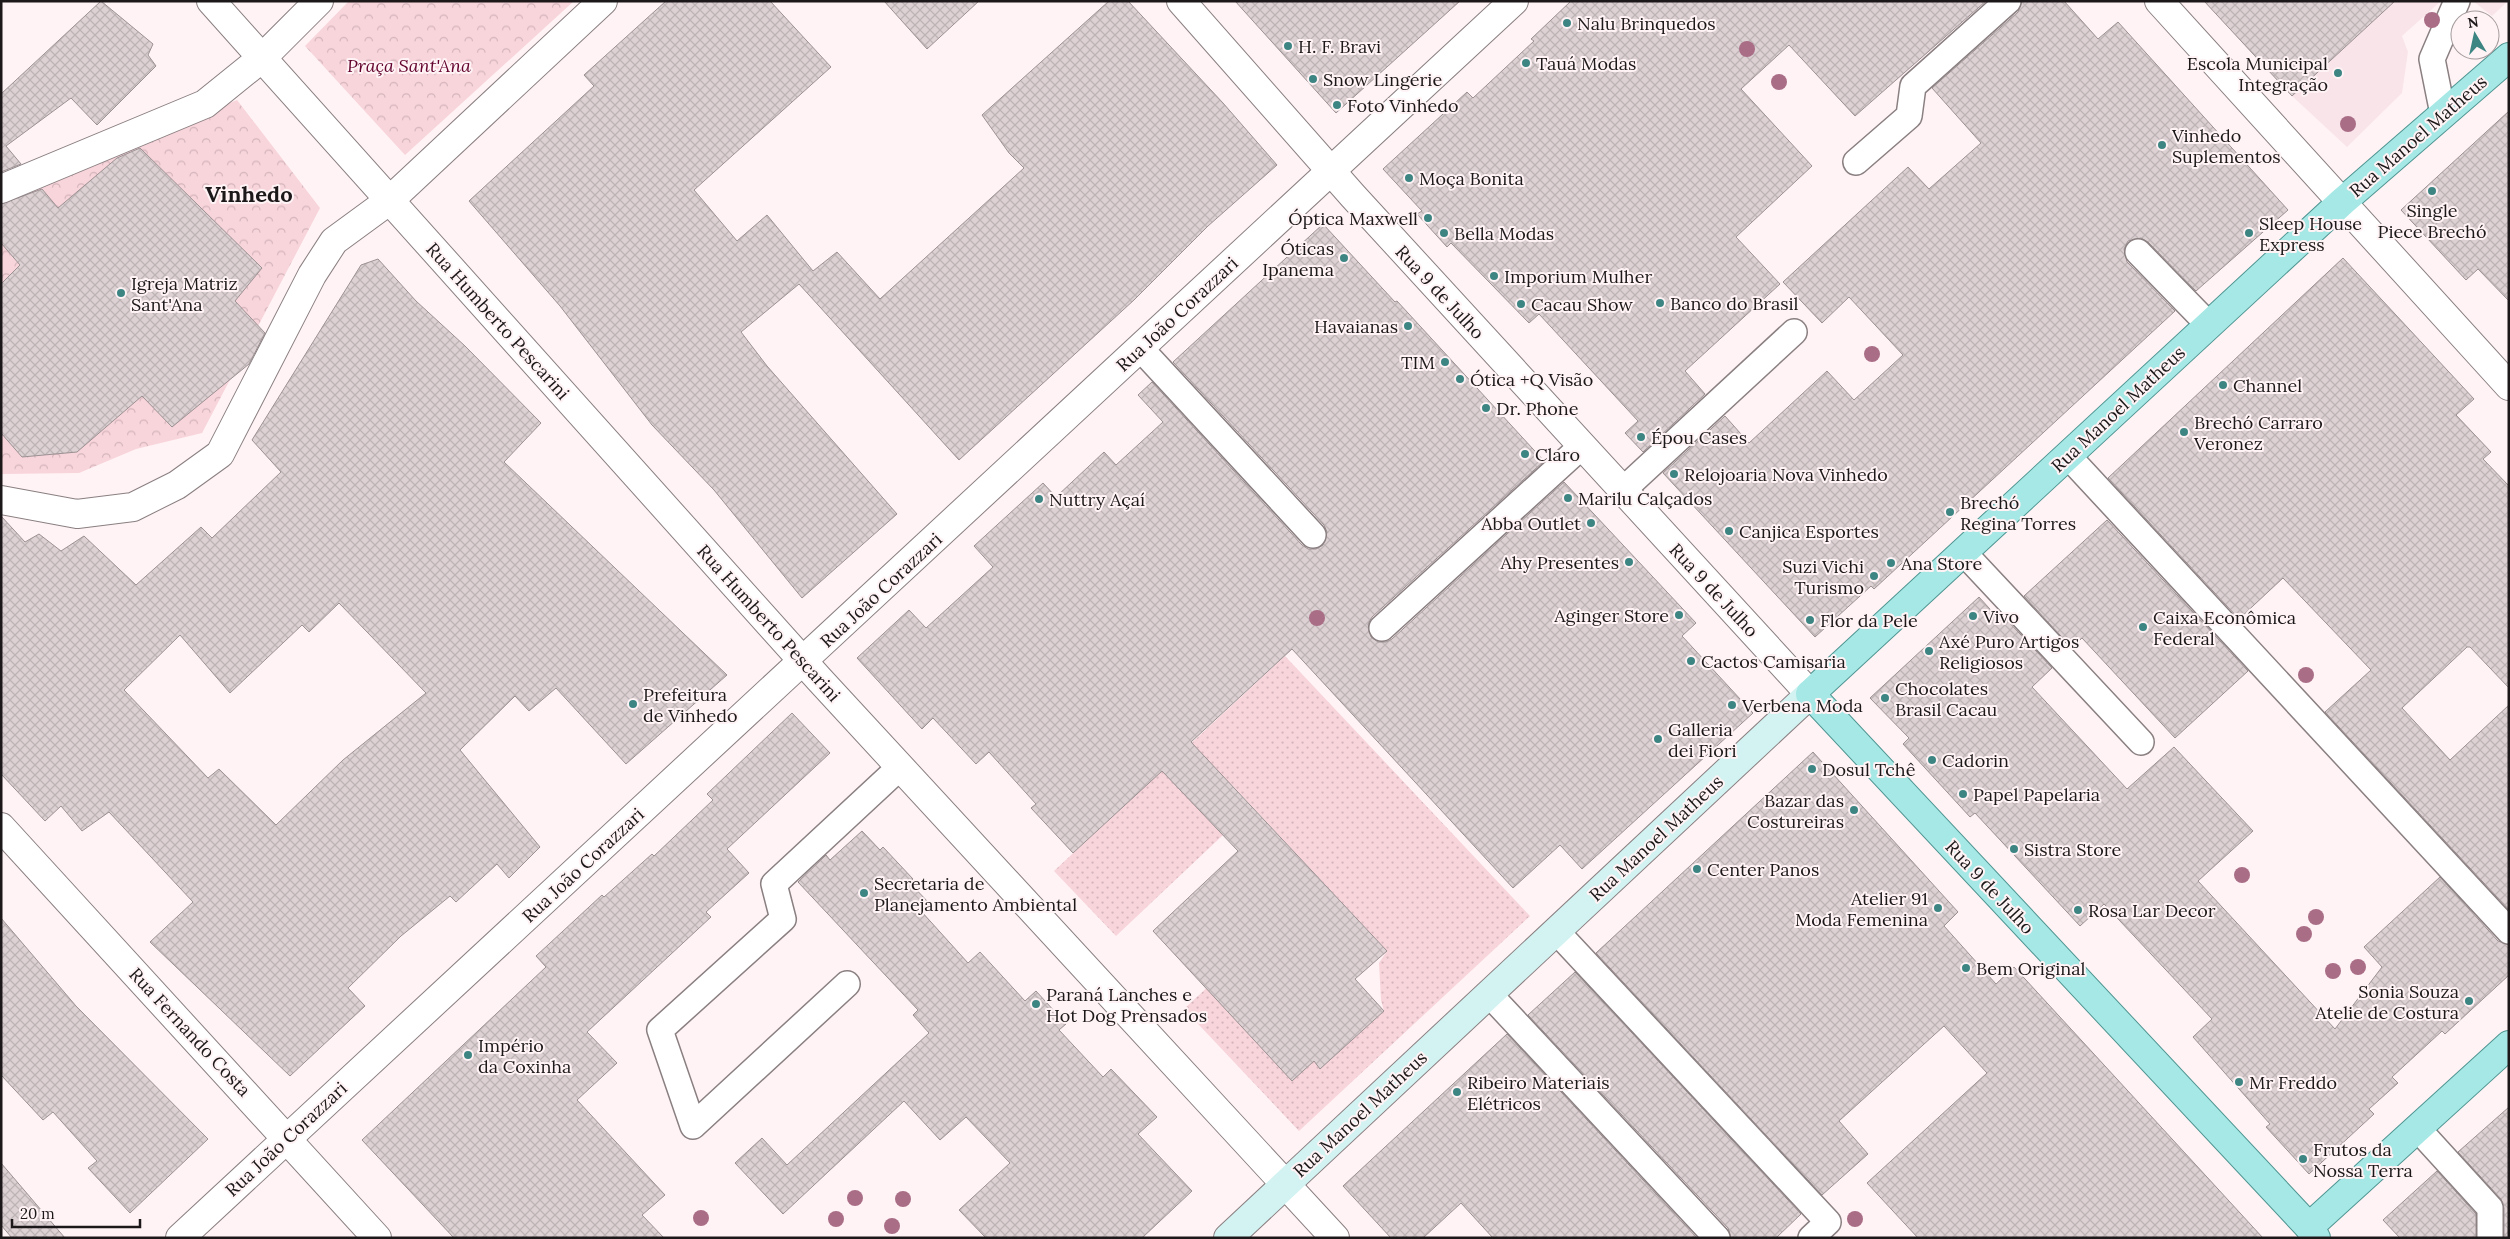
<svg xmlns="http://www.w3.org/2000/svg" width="2510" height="1239" font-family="Lora,serif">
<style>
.built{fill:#f9e4e9}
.park{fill:url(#park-crowns)}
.garden{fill:url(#garden-dots)}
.building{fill:url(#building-cross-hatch);stroke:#9c9193;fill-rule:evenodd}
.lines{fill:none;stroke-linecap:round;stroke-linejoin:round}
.service-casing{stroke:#8a7f81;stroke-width:28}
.pedestrian-casing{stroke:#8a7f81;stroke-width:30}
.minor-casing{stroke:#8a7f81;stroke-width:30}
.tertiary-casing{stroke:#8a7f81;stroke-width:30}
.secondary-casing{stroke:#8a7f81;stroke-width:30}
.primary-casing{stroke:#4f9592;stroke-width:30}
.service{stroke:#fff;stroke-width:25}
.pedestrian{stroke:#fff;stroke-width:28}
.minor{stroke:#fff;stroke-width:28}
.tertiary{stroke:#fff;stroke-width:28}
.secondary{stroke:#d2f3f2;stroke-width:28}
.primary{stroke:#a6e8e5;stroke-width:28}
.tree{fill:#a96e86}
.poi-dot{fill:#3d8582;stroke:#fff3f5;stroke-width:2}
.labels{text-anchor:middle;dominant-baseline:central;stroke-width:4;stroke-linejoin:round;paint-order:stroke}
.poi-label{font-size:18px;fill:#1c1819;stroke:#fff3f5;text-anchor:start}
.park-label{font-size:18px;font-style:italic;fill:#62022c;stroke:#fff3f5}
.street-label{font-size:18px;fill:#1c1819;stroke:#fff3f5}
.district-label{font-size:22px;font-weight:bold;fill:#1c1819;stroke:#fff3f5}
</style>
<defs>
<pattern id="park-crowns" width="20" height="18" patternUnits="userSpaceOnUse" patternTransform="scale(1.25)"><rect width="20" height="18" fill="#f8d4db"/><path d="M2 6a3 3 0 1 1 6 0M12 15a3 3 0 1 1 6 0" fill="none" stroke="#d4b5bb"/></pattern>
<pattern id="garden-dots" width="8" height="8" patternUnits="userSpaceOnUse" patternTransform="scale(1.25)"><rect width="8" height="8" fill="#f8d4db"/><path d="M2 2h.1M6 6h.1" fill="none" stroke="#d4b5bb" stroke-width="1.8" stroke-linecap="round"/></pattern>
<pattern id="building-cross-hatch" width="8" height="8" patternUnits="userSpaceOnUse" patternTransform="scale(1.25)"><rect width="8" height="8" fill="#ddd1d4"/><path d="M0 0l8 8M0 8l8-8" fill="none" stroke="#bdb3b5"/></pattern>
</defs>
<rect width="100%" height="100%" fill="#fff3f5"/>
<!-- built -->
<g class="built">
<polygon points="2204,1 2441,1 2402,36 2408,52 2402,93 2347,147 2292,96"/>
<polygon points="2473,1 2508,1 2492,16"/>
</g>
<!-- park -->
<g class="park">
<polygon points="349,1 574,1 405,155 305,46"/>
<polygon points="237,100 320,208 202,433 136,449 79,473 1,474 1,198 4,195"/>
</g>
<!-- garden -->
<polygon class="garden" points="1285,656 1530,916 1299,1131 1184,1009 1273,926 1314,1061 1321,1068 1384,1011 1381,1000 1379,963 1387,951 1232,785 1202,813 1223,835 1116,936 1054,871"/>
<!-- building -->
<g class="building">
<polygon points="101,1 153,44 148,55 156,66 97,125 71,98 6,146 21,164 1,172 1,94"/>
<polygon points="666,1 770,1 831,67 694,190 737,241 767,215 813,271 837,252 880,299 1024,168 1009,153 982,115 1109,1 1128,1 1223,103 1277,165 1208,226 1134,300 959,460 799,284 741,332 767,366 897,514 802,598 714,490 652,425 560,306 469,201 594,86 584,75"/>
<polygon points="884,1 979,1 927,49"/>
<polygon points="1235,1 1460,1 1336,113"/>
<polygon points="1571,1 1986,1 1855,116 1789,45 1741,89 1812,166 1736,237 1780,284 1685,371 1705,394 1643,452 1625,433 1638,421 1539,314 1529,323 1451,243 1447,247 1417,214 1422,211 1383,169 1467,92 1473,98 1534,41 1531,39"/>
<polygon points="2022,1 2064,1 2098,39 2118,22 2288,210 2196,291 2148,242 2141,238 2128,241 2124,249 2127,262 2175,311 1874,589 1871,586 1815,637 1663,473 1725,416 1749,443 1827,371 1854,400 1903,355 1849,297 1822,323 1783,282 1908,167 1929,189 1981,143 1932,88 2018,12"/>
<polygon points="2204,1 2395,1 2292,96"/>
<polygon points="2509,111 2509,301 2478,269 2466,280 2401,210"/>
<polygon points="140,148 262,268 235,301 265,333 249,364 172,427 142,396 77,452 22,457 1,433 1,284 20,265 1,243 1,204 42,189 58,208 117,158"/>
<polygon points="1323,224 1395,302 1397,301 1544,461 1372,617 1368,624 1371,637 1378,642 1386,642 1392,639 1564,482 1696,623 1682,636 1753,713 1582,869 1560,845 1513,888 1292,649 1191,742 1387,951 1355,979 1384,1011 1320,1069 1314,1061 1292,1081 1153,931 1238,851 1162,771 1073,853 1031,808 1036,804 989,752 976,764 933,718 922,729 857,658 909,610 926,628 993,567 974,546 1043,483 1056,497 1104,452 1116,465 1163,422 1138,395 1152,382 1302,545 1308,549 1316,549 1323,545 1327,532 1324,525 1173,362"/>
<polygon points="2343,258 2474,399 2456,415 2491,452 2483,459 2509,486 2509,688 2470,647 2467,647 2402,708 2450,760 2509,705 2509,910 2325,712 2371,670 2283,578 2239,619 2108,478"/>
<path d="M378,259L416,301L465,346L541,423L504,462L727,675L626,764L556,688L529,711L515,696L460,750L540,847L509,878L497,864L456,902L450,896L401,936L348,988L365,1006L290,1076L150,942L193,902L109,812L82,831L61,806L45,821L1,774V516L25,542L39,534L61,551L84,536L136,585L201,527L212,538L281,472L252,440L361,265ZM339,603L426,693L343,760L276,825L219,769L208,778L124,690L180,635L230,693L302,625L309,632Z"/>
<polygon points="2107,520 2248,671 2175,738 2082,638 2072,648 2024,596"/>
<polygon points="1979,597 1999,619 2003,616 2052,668 2032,687 2127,789 2174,747 2253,831 2198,881 2335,1029 2382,967 2364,947 2440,877 2498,941 2509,945 2509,975 2445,1034 2442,1031 2392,1077 2398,1083 2369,1109 2374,1114 2309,1174 2266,1127 2270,1124 2193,1037 2212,1019 2104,904 2080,926 1975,813 1970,817 1903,744 1909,738 1870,698"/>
<polygon points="792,713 830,753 727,849 749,873 706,912 711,917 587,1032 617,1063 577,1100 665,1195 642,1215 664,1238 454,1238 362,1140 546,967 536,956 602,895 604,897 652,854 654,856 713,800 707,794"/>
<polygon points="1813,752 1958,912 1944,926 1996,984 2014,967 2263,1238 1918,1238 1867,1183 1987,1073 1944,1026 1839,1121 1868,1154 1822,1195 1596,953"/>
<polygon points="862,831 880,850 883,847 913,879 909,882 929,903 921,911 968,963 980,952 1025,1001 1036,991 1066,1024 1059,1030 1103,1077 1111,1069 1157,1117 1138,1134 1192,1191 1142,1238 986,1238 959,1210 1010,1163 966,1117 940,1140 904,1101 783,1214 735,1163 762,1138 787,1165 929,1033 913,1015 918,1010 798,882 826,855 830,860"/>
<polygon points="1,918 76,1006 208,1139 130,1213 88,1168 97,1161 53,1112 43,1120 1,1075"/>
<polygon points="1575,972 1801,1214 1776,1238 1731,1238 1728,1228 1528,1015"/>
<polygon points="1507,1034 1697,1238 1493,1238 1461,1203 1423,1238 1391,1238 1343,1186"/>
<polygon points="2509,1107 2509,1238 2504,1238 2504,1208 2501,1199 2458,1152"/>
<polygon points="1,1163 65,1238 12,1238 1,1225"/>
<polygon points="2437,1171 2476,1214 2476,1238 2400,1238 2383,1220"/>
</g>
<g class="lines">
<defs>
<g id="service">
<polyline points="2443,114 2432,59 2457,1"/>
<polyline points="1856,162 1909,116 1913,86 2008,1"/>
<polyline points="2138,252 2209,325"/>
<polyline points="1140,348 1313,535"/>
<polyline points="2068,456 2509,931"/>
<polyline points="1623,490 1794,332"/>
<polyline points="1963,552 2141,742"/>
<polyline points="1382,628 1582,446"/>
<polyline points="1556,931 1828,1222 1811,1238"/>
<polyline points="847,984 693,1126 660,1030 783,919 774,884 900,767"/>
<polyline points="1489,994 1717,1238"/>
<polyline points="2417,1128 2490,1208 2490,1238"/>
</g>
<g id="pedestrian">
<polyline points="262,58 319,1"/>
<polyline points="390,200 603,1"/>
</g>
<g id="minor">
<polyline points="1,189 205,104 262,58"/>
<polyline points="1,500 77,514 133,507 177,485 220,454 312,275 334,241 390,200"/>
<polyline points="1,827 377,1238"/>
<polyline points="180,1238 1514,1"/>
</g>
<g id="tertiary">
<polyline points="211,1 819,679 1335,1238"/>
<polyline points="1181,1 1353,196 1810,694"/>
<polyline points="2159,1 2509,386"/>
</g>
<polyline id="secondary" points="1228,1238 1810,694"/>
<g id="primary">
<polyline points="2309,1227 2509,1045"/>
<polyline points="2316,1238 2309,1227 1810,694 2342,202 2509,57"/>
</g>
</defs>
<!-- service casing -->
<use href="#service" class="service-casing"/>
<!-- pedestrian casing -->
<use href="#pedestrian" class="pedestrian-casing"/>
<!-- minor casing -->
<use href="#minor" class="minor-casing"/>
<!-- tertiary casing -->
<use href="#tertiary" class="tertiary-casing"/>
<!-- secondary casing -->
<use href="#secondary" class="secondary-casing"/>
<!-- primary casing -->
<use href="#primary" class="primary-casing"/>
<!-- service -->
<use href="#service" class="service"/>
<!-- pedestrian -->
<use href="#pedestrian" class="pedestrian"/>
<!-- minor -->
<use href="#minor" class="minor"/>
<!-- tertiary -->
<use href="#tertiary" class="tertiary"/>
<!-- secondary -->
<use href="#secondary" class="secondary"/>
<!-- primary -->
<use href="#primary" class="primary"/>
</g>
<!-- trees -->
<g class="tree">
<circle cx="2432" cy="20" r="8"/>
<circle cx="1747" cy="49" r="8"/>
<circle cx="1779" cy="82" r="8"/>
<circle cx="2348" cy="124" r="8"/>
<circle cx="1872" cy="354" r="8"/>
<circle cx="1317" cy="618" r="8"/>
<circle cx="2306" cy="675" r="8"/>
<circle cx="2242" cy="875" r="8"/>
<circle cx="2316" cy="917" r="8"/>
<circle cx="2304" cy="934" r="8"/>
<circle cx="2358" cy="967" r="8"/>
<circle cx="2333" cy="971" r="8"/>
<circle cx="855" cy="1198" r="8"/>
<circle cx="903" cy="1199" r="8"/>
<circle cx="701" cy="1218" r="8"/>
<circle cx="836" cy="1219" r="8"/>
<circle cx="1855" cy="1219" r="8"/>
<circle cx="892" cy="1226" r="8"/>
</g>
<!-- markers -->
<g class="poi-dot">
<circle cx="1567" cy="23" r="5"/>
<circle cx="1288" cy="46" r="5"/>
<circle cx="1526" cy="63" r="5"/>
<circle cx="2338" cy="73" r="5"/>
<circle cx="1313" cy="79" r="5"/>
<circle cx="1337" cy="105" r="5"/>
<circle cx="2162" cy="145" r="5"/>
<circle cx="1409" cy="178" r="5"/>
<circle cx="2432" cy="191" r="5"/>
<circle cx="1428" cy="218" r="5"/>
<circle cx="1444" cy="233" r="5"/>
<circle cx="2249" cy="233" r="5"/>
<circle cx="1344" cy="258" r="5"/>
<circle cx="1494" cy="276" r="5"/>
<circle cx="121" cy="293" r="5"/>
<circle cx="1660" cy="303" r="5"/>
<circle cx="1521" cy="304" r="5"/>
<circle cx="1408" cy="326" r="5"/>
<circle cx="1445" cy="362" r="5"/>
<circle cx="1460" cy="379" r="5"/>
<circle cx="2223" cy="385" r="5"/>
<circle cx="1486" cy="408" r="5"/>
<circle cx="2184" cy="432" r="5"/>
<circle cx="1641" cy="437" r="5"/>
<circle cx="1525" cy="454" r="5"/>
<circle cx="1674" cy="474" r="5"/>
<circle cx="1568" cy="498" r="5"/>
<circle cx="1039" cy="499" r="5"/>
<circle cx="1950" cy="512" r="5"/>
<circle cx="1591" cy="523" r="5"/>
<circle cx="1729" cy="531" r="5"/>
<circle cx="1629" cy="562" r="5"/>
<circle cx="1891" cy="563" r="5"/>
<circle cx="1874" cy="576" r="5"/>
<circle cx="1679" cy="615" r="5"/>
<circle cx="1973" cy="616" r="5"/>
<circle cx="1810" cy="620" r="5"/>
<circle cx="2143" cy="627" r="5"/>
<circle cx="1929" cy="651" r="5"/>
<circle cx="1691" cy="661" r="5"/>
<circle cx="1885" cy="698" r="5"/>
<circle cx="633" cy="704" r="5"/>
<circle cx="1732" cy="705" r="5"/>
<circle cx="1658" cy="739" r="5"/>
<circle cx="1932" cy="760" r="5"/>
<circle cx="1812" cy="769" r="5"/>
<circle cx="1963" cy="794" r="5"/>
<circle cx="1854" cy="810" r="5"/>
<circle cx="2014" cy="849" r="5"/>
<circle cx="1697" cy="869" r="5"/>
<circle cx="864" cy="893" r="5"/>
<circle cx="1938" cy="908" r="5"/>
<circle cx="2078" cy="910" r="5"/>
<circle cx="1966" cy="968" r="5"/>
<circle cx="2469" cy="1001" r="5"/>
<circle cx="1036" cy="1004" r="5"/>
<circle cx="468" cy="1055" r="5"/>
<circle cx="2239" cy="1082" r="5"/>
<circle cx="1457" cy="1092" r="5"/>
<circle cx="2303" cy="1159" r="5"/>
</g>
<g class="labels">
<!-- poi labels -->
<g class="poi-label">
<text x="1577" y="23">Nalu Brinquedos</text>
<text x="1298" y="46">H. F. Bravi</text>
<text x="1536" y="63">Tauá Modas</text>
<text x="2328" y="63" text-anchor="end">Escola Municipal<tspan x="2328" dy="21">Integração</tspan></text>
<text x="1323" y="79">Snow Lingerie</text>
<text x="1347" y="105">Foto Vinhedo</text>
<text x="2172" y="135">Vinhedo<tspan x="2172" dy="21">Suplementos</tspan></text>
<text x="1419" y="178">Moça Bonita</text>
<text x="2432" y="210" text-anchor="middle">Single<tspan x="2432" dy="21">Piece Brechó</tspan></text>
<text x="1418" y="218" text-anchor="end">Óptica Maxwell</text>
<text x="2259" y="223">Sleep House<tspan x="2259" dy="21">Express</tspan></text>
<text x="1454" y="233">Bella Modas</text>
<text x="1334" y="248" text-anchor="end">Óticas<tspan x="1334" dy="21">Ipanema</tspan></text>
<text x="1504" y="276">Imporium Mulher</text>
<text x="131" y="283">Igreja Matriz<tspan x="131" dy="21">Sant'Ana</tspan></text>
<text x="1670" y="303">Banco do Brasil</text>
<text x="1531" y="304">Cacau Show</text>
<text x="1398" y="326" text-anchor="end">Havaianas</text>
<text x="1435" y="362" text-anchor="end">TIM</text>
<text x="1470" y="379">Ótica +Q Visão</text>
<text x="2233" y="385">Channel</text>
<text x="1496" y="408">Dr. Phone</text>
<text x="2194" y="422">Brechó Carraro<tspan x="2194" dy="21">Veronez</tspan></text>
<text x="1651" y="437">Épou Cases</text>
<text x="1535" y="454">Claro</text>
<text x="1684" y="474">Relojoaria Nova Vinhedo</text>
<text x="1578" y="498">Marilu Calçados</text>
<text x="1049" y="499">Nuttry Açaí</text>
<text x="1960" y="502">Brechó<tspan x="1960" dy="21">Regina Torres</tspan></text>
<text x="1581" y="523" text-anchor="end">Abba Outlet</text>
<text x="1739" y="531">Canjica Esportes</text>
<text x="1619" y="562" text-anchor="end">Ahy Presentes</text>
<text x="1901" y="563">Ana Store</text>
<text x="1864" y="566" text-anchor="end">Suzi Vichi<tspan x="1864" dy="21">Turismo</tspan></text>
<text x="1669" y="615" text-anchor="end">Aginger Store</text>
<text x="1983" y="616">Vivo</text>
<text x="2153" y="617">Caixa Econômica<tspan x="2153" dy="21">Federal</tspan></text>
<text x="1820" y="620">Flor da Pele</text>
<text x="1939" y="641">Axé Puro Artigos<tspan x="1939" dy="21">Religiosos</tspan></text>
<text x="1701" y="661">Cactos Camisaria</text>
<text x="1895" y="688">Chocolates<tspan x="1895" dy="21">Brasil Cacau</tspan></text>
<text x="643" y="694">Prefeitura<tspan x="643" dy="21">de Vinhedo</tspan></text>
<text x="1742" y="705">Verbena Moda</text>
<text x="1668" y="729">Galleria<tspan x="1668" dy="21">dei Fiori</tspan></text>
<text x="1942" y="760">Cadorin</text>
<text x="1822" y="769">Dosul Tchê</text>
<text x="1973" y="794">Papel Papelaria</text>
<text x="1844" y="800" text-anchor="end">Bazar das<tspan x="1844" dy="21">Costureiras</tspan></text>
<text x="2024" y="849">Sistra Store</text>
<text x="1707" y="869">Center Panos</text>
<text x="874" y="883">Secretaria de<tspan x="874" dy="21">Planejamento Ambiental</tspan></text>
<text x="1928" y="898" text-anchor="end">Atelier 91<tspan x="1928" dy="21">Moda Femenina</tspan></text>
<text x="2088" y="910">Rosa Lar Decor</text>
<text x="1976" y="968">Bem Original</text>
<text x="2459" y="991" text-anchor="end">Sonia Souza<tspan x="2459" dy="21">Atelie de Costura</tspan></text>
<text x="1046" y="994">Paraná Lanches e<tspan x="1046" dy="21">Hot Dog Prensados</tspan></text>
<text x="478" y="1045">Império<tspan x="478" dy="21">da Coxinha</tspan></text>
<text x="1467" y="1082">Ribeiro Materiais<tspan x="1467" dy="21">Elétricos</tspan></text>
<text x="2249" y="1082">Mr Freddo</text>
<text x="2313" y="1149">Frutos da<tspan x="2313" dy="21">Nossa Terra</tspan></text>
</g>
<!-- park labels -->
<g class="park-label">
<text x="409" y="65">Praça Sant'Ana</text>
</g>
<!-- street labels -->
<g class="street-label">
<text transform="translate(2418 136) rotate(-41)">Rua Manoel Matheus</text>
<text transform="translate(1440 292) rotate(47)">Rua 9 de Julho</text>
<text transform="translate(1177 314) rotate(-43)">Rua João Corazzari</text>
<text transform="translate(498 321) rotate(48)">Rua Humberto Pescarini</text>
<text transform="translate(2118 409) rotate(-43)">Rua Manoel Matheus</text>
<text transform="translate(881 590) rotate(-43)">Rua João Corazzari</text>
<text transform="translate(1714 590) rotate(47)">Rua 9 de Julho</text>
<text transform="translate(769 623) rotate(48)">Rua Humberto Pescarini</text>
<text transform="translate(1656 838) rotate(-43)">Rua Manoel Matheus</text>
<text transform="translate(583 865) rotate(-43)">Rua João Corazzari</text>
<text transform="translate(1990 887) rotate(47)">Rua 9 de Julho</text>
<text transform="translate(190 1032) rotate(47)">Rua Fernando Costa</text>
<text transform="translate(1360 1114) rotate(-43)">Rua Manoel Matheus</text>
<text transform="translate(286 1139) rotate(-43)">Rua João Corazzari</text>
</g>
<!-- district labels -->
<g class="district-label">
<text x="249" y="194">Vinhedo</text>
</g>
</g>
<!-- border -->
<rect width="2510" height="1239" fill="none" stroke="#1c1819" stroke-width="5"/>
<!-- north arrow -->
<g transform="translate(2475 35) rotate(351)"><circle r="24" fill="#fff3f5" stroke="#a49b9d"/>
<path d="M0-4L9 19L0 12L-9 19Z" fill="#3d8582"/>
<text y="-8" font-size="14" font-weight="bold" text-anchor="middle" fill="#1c1819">N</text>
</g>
<!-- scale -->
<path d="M12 1219v8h128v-8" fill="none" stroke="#1c1819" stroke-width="2.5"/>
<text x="20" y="1219" font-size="15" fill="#1c1819" stroke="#fff3f5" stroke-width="4" paint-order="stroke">20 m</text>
</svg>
